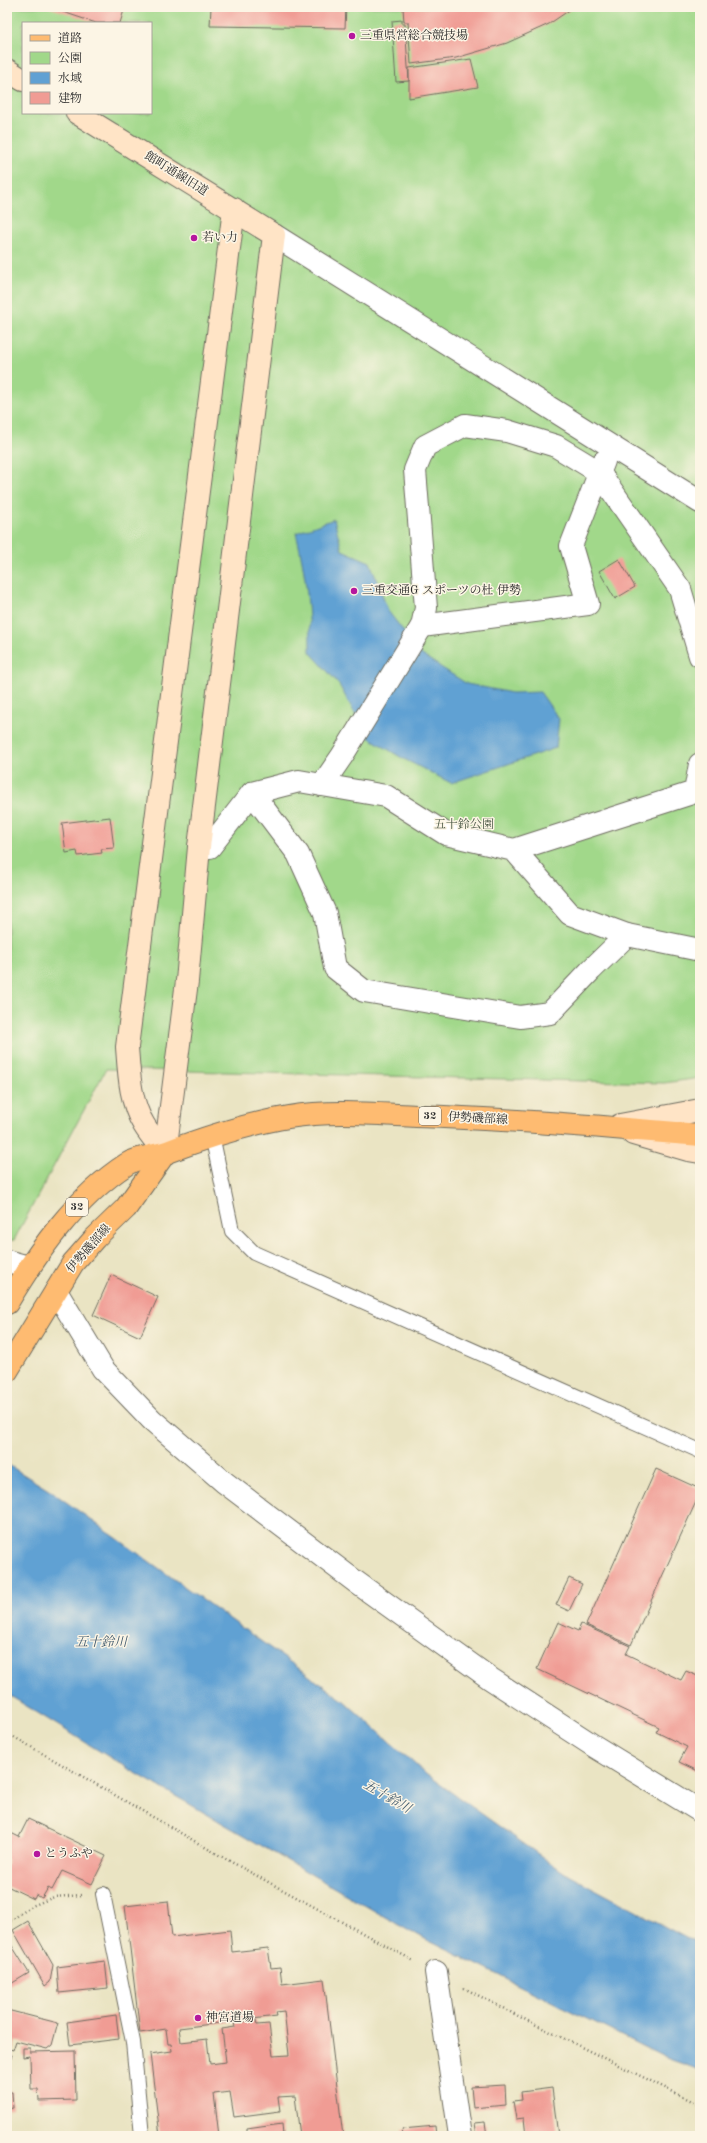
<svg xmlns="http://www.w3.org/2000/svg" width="707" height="2143" font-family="'Old Standard TT','Noto Serif JP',serif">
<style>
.green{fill:#a1d88a;stroke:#66825a;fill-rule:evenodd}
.water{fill:#60a1d3;stroke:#46667f}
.building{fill:#f09c94;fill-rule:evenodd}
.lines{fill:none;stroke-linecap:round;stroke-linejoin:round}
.lane-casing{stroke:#6e6c60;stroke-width:16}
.street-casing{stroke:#6e6c60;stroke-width:24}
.secondary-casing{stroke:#6e6c60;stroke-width:24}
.primary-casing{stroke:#6e6c60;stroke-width:24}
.path{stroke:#6e6c60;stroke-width:2.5;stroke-dasharray:1 3;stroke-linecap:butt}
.lane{stroke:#fff;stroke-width:14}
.street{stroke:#fff;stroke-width:22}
.secondary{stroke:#ffe4c6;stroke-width:22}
.primary{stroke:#febb71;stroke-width:22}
.poi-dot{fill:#b5179e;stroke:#fcf5e5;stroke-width:1.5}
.labels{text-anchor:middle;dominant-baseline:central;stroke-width:3;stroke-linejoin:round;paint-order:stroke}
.shield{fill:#fcf5e5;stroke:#6a6863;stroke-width:1}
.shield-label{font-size:11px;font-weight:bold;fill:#2b2b2b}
.poi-label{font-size:12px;fill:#2b2b2b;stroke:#fcf5e5;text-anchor:start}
.street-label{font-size:12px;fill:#2b2b2b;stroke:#fcf5e5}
.park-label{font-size:12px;fill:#485643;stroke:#fcf5e5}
.water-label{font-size:13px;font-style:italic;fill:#405a6e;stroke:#fcf5e5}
</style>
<rect width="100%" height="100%" fill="#fcf5e5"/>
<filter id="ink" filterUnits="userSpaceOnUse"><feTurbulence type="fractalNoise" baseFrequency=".025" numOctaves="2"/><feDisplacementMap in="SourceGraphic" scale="8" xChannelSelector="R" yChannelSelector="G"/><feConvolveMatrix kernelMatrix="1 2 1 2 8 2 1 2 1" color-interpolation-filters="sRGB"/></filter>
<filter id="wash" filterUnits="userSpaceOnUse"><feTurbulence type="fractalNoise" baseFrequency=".012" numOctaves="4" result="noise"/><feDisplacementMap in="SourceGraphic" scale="16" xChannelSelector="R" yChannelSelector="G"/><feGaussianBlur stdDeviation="0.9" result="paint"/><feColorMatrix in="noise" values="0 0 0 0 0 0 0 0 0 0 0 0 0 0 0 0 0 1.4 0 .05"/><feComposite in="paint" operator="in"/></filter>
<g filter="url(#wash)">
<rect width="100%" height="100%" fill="#eae4c3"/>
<!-- green -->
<path class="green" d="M7,7H700V1078L664,1083L106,1069L14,1240L7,1241ZM23,23H151V113H23Z"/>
<!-- water -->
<g class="water">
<path d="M334,519L342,550L370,562L388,611L422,655L467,684L512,693L540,692L559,719L556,748L451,783L402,758L368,737L338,683L310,652C310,611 306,573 296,533Z"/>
<polygon points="7,1464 55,1494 343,1700 427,1775 565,1873 688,1939 700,1942 700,2070 666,2058 411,1932 127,1768 7,1694"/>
</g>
<g id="blocks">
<!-- building -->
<g class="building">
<polygon points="48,7 125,7 120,23 96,23"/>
<polygon points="211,7 346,7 345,28 210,26"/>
<polygon points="574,7 549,24 507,43 456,58 411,64 408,22 404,22 403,8"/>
<polygon points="402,20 402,24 405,24 409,81 396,82 392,21"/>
<polygon points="471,59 478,87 409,98 409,68"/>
<polygon points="619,559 635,587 615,599 599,571"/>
<polygon points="110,817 114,848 101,849 102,853 78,856 77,851 66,853 62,823"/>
<polygon points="111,1275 158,1297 140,1337 93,1315"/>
<polygon points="656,1469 700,1489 700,1493 631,1645 586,1625"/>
<polygon points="569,1578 582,1584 569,1611 556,1605"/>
<polygon points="558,1622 578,1631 581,1624 630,1646 626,1654 681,1680 686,1671 700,1677 700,1772 679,1762 687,1747 656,1732 659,1727 537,1669"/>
<polygon points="28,1819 106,1856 92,1884 62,1871 52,1890 48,1888 42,1898 36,1895 34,1899 7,1886 7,1831 19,1837"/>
<path d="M168,1901L172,1937L230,1930L232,1952L268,1948L271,1968L280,1967L282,1984L324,1979L343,2136H300L295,2096L278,2097L280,2111L234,2117L230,2092L214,2094L219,2136H160L150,2054L172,2051L171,2044H168L166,2029L140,2033L125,1906ZM284,2011L289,2055L273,2056L269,2024L257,2025L256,2020L234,2023L235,2027L222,2029L226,2062L210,2064L207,2039L181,2042L179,2028L277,2016L276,2012Z"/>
<polygon points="28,1921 53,1965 50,1982 45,1986 13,1930"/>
<polygon points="7,1938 29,1973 9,1985 7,1982"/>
<polygon points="105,1961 108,1988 59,1993 57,1967"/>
<polygon points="7,2010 58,2023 52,2045 47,2049 16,2041 13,2050 7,2048"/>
<polygon points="116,2015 119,2039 70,2045 67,2022"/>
<polygon points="23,2048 30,2048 30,2052 75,2051 76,2100 39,2101 38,2089 31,2089 30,2056 23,2057"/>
<polygon points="7,2053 12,2055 7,2070"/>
<polygon points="505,2085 506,2105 473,2108 471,2087"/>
<polygon points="552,2088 558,2136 526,2136 524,2118 516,2119 513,2101 522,2100 521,2092"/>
<polygon points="7,2092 12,2092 13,2108 7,2109"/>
<polygon points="485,2122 487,2136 476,2136 474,2123"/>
<polygon points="282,2124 283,2136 247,2136 247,2129"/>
<polygon points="435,2126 436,2136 403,2136 402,2129"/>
</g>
</g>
</g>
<g filter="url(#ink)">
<use href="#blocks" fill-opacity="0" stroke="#6e6c60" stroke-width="1"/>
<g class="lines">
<defs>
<g id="lane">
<polyline points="212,1135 232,1231 254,1253 700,1451"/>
<polyline points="103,1894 133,2042 142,2136"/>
</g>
<g id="street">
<polyline points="274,235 700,502"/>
<polyline points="422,626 588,604 571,546 604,461"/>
<polyline points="322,785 342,756 422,626 426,608 415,470 425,446 465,425 507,431 556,446 599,472 680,589 700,656"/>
<polyline points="252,793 298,854 325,913 335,968 364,991 520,1017 550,1013 591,970 627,935 700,950"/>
<polyline points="199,847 210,847 252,793 299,781 386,796 446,834 514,850 695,792 700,764"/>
<polyline points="514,850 570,914 627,935"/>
<polyline points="7,1261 29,1267"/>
<polyline points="56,1291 103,1369 152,1420 224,1482 356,1582 491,1679 594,1746 700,1811"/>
<polyline points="436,1972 460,2136"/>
</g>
<g id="secondary">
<polyline points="7,70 23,80"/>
<polyline points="77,113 274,235 199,847 187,981 165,1153"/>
<polyline points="620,1125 700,1110"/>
<polyline points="633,1134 688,1150 700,1152"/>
<path d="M165,1153C158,1144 150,1135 144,1125C130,1102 129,1074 127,1047L234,209"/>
</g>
<g id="primary">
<path d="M7,1303C38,1251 76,1197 127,1164C138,1157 155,1156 167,1152C207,1137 247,1124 289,1117C330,1110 374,1114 416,1116C511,1119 605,1127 700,1135"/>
<polyline points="7,1371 73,1263 95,1238 126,1208 165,1153"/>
</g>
</defs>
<!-- lane casing -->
<use href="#lane" class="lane-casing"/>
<!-- street casing -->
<use href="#street" class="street-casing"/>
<!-- secondary casing -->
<use href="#secondary" class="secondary-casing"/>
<!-- primary casing -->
<use href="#primary" class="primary-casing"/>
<!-- path -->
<g class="path">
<polyline points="7,1733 224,1858 414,1961"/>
<polyline points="7,1923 32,1906 54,1897 82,1895"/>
<polyline points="464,1988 526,2020 700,2105"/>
</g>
<!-- lane -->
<use href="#lane" class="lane"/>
<!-- street -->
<use href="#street" class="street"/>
<!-- secondary -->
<use href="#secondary" class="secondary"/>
<!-- primary -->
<use href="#primary" class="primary"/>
</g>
</g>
<!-- markers -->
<g class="poi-dot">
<circle cx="352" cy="36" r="4"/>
<circle cx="194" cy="238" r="4"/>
<circle cx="354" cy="591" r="4"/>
<circle cx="37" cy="1854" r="4"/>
<circle cx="198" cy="2018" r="4"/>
</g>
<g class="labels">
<!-- shield labels -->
<g class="shield">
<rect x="419" y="1107" width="22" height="18" rx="3"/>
<rect x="66" y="1198" width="22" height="18" rx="3"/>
</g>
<g class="shield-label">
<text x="430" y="1116">32</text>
<text x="77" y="1207">32</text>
</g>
<!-- poi labels -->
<g class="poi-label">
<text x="360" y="36">三重県営総合競技場</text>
<text x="202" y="238">若い力</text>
<text x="362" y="591">三重交通G スポーツの杜 伊勢</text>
<text x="45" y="1854">とうふや</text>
<text x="206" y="2018">神宮道場</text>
</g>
<!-- street labels -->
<g class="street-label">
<text transform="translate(176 174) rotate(32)">館町通線旧道</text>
<text transform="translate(478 1119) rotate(3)">伊勢磯部線</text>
<text transform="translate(89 1249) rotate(-49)">伊勢磯部線</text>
</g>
<!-- park labels -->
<g class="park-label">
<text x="464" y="825">五十鈴公園</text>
</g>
<!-- water labels -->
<g class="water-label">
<text x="101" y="1642">五十鈴川</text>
<text transform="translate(387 1797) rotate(30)">五十鈴川</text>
</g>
</g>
<!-- margin -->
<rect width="707" height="2143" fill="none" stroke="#fcf5e5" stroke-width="24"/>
<!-- legend -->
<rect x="22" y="22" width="130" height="92" fill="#fcf5e5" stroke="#a8a49b"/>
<rect x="30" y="35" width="20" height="6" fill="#febb71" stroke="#a8a49b"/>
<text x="58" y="42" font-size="12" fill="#2b2b2b">道路</text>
<rect x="30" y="52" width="20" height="12" fill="#a1d88a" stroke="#a8a49b"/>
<text x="58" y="62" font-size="12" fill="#2b2b2b">公園</text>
<rect x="30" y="72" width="20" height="12" fill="#60a1d3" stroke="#a8a49b"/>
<text x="58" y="82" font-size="12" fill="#2b2b2b">水域</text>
<rect x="30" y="92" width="20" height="12" fill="#f09c94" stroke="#a8a49b"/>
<text x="58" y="102" font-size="12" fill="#2b2b2b">建物</text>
</svg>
